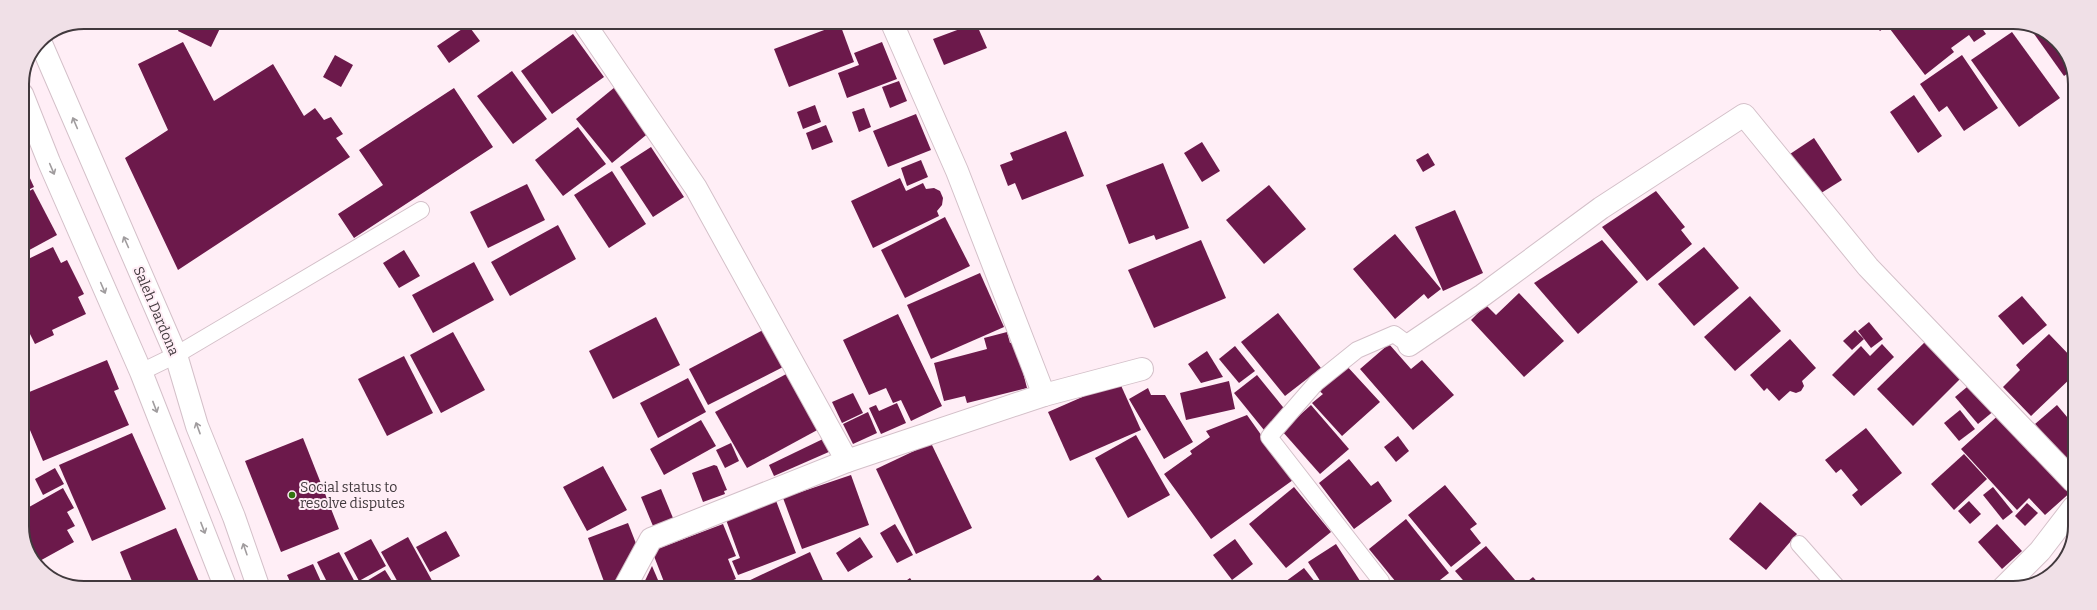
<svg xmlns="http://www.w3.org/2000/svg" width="2097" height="610" font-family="Bitter,serif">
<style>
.building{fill:#6c194b}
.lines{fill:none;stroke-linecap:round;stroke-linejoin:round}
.service-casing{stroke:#d4c0c9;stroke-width:18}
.minor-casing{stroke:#d4c0c9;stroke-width:24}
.tertiary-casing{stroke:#d4c0c9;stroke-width:24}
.service{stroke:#fff;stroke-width:16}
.minor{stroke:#fff;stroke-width:22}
.tertiary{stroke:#fff;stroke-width:22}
.oneway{stroke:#a09c9e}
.poi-dot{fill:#337411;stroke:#ffeef6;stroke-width:1.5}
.labels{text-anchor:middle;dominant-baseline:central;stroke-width:4;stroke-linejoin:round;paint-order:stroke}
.street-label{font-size:14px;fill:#41393d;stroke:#ffeef6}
.poi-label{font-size:14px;fill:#41393d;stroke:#ffeef6;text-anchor:start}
.rim{fill:none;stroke:#41393d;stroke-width:2}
</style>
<rect width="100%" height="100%" fill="#ffeef6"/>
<!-- building -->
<g class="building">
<polygon points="182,22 223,22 211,47 178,31"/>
<polygon points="976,23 987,48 944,65 933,39"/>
<polygon points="840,24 854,62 789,87 774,49"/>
<polygon points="1874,24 1889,24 1880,31"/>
<polygon points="1897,24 1979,24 1986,34 1974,42 1969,35 1951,48 1954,52 1925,75 1890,29"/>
<polygon points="2027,24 2060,43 2071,71 2064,76"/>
<polygon points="468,25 480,41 449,63 437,46"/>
<polygon points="2012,32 2060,98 2019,127 1971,60"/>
<polygon points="573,34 604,77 552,114 521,71"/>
<polygon points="183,42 214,101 273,64 304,116 315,108 324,120 331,117 343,134 336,138 350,157 178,270 125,158 168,130 138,64"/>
<polygon points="882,42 897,79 847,98 838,73 859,65 854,53"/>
<polygon points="335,55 353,65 341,87 323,77"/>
<polygon points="1962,55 1998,108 1964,131 1947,106 1939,112 1920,84"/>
<polygon points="512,71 547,119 513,144 477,96"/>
<polygon points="899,81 907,101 890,108 882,87"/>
<polygon points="615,87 651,131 612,163 576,119"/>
<polygon points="454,88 493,147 354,238 338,214 383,185 359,150"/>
<polygon points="1914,95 1942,136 1918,153 1890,112"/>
<polygon points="815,105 821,122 803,129 797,112"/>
<polygon points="864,108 871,127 859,132 852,112"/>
<polygon points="916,114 931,150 888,167 873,131"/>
<polygon points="826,125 833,142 812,150 806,133"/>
<polygon points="578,127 606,164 563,196 535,160"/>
<polygon points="1066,131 1084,176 1022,200 1015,183 1008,186 1000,165 1013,160 1010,153"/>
<polygon points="1814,138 1842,180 1818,195 1790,154"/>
<polygon points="1202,142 1220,171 1202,182 1184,153"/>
<polygon points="651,147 684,197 653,217 620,167"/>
<polygon points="1428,153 1435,165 1423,172 1416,160"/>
<polygon points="921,160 928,177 907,186 901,168"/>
<polygon points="22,161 34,187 22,193"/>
<polygon points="1163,163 1189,228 1156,240 1154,235 1129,244 1106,185"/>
<polygon points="612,171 646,224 609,248 574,195"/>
<polygon points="900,178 906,191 923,183 926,189 934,188 940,191 943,198 942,205 937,211 939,216 873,248 851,201"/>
<polygon points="527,184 545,220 488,248 470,212"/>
<polygon points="1269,185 1306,229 1264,264 1226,220"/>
<polygon points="33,189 57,235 22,254 22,195"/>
<polygon points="1656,191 1685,227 1681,230 1692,244 1647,281 1602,227"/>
<polygon points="1455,210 1483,273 1443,291 1415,227"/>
<polygon points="945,217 970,266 905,298 881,250"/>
<polygon points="558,225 576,259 510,296 491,262"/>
<polygon points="1395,234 1441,289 1428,299 1424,294 1395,319 1353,269"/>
<polygon points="1201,240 1226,298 1154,328 1128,270"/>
<polygon points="1602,240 1638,282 1578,334 1534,283"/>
<polygon points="53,247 61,263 67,260 84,294 78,297 86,314 52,330 54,335 35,344 22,318 22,298 30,294 22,277 22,262"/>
<polygon points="1704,247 1739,288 1694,326 1658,284"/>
<polygon points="404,250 420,276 399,288 383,263"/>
<polygon points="474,262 494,300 433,333 412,295"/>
<polygon points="980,273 1004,327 931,359 907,305"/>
<polygon points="1519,293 1564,341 1524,377 1471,320 1486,305 1496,315"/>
<polygon points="1750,296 1781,331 1735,371 1704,337"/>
<polygon points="2022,296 2047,325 2023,345 1998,316"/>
<polygon points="1278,313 1321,368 1285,396 1241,342"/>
<polygon points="898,314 942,406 911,421 901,400 893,403 886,388 869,395 843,340"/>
<polygon points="656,317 680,365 613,399 589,351"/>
<polygon points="1869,322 1883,339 1871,348 1858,331"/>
<polygon points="765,329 785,366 708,405 689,369"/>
<polygon points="1855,330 1864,339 1852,350 1843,341"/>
<polygon points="453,332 485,390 441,413 410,355"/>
<polygon points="1007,332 1010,343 1015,341 1027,388 967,403 965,396 944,401 934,363 987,349 984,338"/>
<polygon points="2049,334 2074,360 2074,375 2031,416 2003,387 2020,370 2016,365"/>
<polygon points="1790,339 1816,368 1802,381 1804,386 1801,391 1796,393 1790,391 1779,401 1767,388 1764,391 1750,375"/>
<polygon points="1927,340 1963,376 1913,426 1877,389"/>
<polygon points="1389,344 1411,369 1422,360 1454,395 1413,430 1360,369"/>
<polygon points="1882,344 1894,357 1854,396 1832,375 1861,346 1870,356"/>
<polygon points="1235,346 1255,371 1239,383 1219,359"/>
<polygon points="1207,351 1223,377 1201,383 1188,364"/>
<polygon points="404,356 433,413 387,436 358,379"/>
<polygon points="107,360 119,389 114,391 129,425 43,461 22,411 22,395"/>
<polygon points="1345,364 1380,402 1342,436 1312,403 1323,394 1317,389"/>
<polygon points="790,372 821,428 747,468 715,412"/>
<polygon points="1257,375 1287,412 1264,430 1234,393"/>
<polygon points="688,378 706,412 658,438 640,403"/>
<polygon points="1119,381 1141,430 1070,461 1048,412"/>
<polygon points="1229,381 1235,409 1186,420 1180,393"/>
<polygon points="1973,382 1995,410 1978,424 1955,397"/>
<polygon points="1148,388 1151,395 1165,395 1193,442 1164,459 1129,399"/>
<polygon points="853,393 863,413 842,423 832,402"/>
<polygon points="897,403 906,423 881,434 869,408 876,405 879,411"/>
<polygon points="1311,405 1349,449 1320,474 1282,431"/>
<polygon points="2057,405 2073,424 2073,468 2035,424"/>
<polygon points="1960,410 1975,429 1959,441 1944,423"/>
<polygon points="868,412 877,433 853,444 843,424"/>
<polygon points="2002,412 2073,490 2045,515 2029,498 2017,510 1961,449"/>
<polygon points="1247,415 1293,480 1211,539 1164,474 1192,454 1190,451 1210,437 1206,431"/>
<polygon points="701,420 716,446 664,475 650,449"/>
<polygon points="1866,428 1902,473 1861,506 1852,495 1858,490 1841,469 1836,473 1825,460"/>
<polygon points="132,433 166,509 92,541 59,465"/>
<polygon points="1136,435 1170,495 1128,518 1095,458"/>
<polygon points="1398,436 1409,451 1396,462 1384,447"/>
<polygon points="303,438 339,529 281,552 245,461"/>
<polygon points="825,438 831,451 774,476 769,465"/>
<polygon points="731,443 739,461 725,468 716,450"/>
<polygon points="931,443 972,528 916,554 876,469"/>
<polygon points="1964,454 1987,479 1954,510 1931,484"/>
<polygon points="1349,459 1371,486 1378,481 1392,501 1354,529 1319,483"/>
<polygon points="714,465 717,466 727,490 724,491 725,494 703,502 692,473"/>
<polygon points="603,466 627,510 587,531 563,487"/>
<polygon points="55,468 64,484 43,495 35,479"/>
<polygon points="851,475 869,525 802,549 783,498"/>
<polygon points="1445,485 1477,524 1470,529 1481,543 1451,567 1408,515"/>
<polygon points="1294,487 1331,532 1286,568 1249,524"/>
<polygon points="1993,487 2013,512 2003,520 1983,495"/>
<polygon points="63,488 74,508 67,512 75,526 67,530 74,542 36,563 22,530 22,511"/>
<polygon points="661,489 673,518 653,526 641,497"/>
<polygon points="775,498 796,553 738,575 732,561 740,558 725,517"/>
<polygon points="1969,501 1981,514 1970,524 1958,511"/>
<polygon points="1760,502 1797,534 1766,570 1729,539"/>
<polygon points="2027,503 2038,513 2025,526 2015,516"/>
<polygon points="1406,519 1449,573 1431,587 1400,587 1369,549"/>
<polygon points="628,523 637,546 620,587 606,587 588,538"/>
<polygon points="723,524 736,556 728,559 736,579 716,587 666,587 652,551"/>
<polygon points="895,524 913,555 897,563 880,533"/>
<polygon points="1997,524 2022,551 2002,569 1978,542"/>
<polygon points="176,528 201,586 134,586 120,552"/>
<polygon points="446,531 460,556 430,572 416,547"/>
<polygon points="408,537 435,586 400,586 381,552"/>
<polygon points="860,537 873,557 848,572 836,553"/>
<polygon points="371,539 386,566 359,581 344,553"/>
<polygon points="1235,539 1253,564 1232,580 1213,555"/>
<polygon points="1336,544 1364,587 1324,587 1308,562"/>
<polygon points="1486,546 1521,587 1469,587 1455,571"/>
<polygon points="339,552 357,586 329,586 317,562"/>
<polygon points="810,552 826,587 745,587 744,583"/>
<polygon points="313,564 323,586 292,586 287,575"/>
<polygon points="652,566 661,587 642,587"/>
<polygon points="1304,568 1319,587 1278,587"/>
<polygon points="385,570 395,586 361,586 360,585"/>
<polygon points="1098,575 1108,587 1085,587"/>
<polygon points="1533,577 1542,587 1525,587 1523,585"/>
<polygon points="910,578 916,587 897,587"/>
</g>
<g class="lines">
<defs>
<g id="service">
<polyline points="141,372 176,355 421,210"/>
<polyline points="1799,544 1838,588"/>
<polyline points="1381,581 1269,437 1316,383 1357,350 1394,334 1409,345"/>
</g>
<g id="minor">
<polyline points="584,23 696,188 847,461"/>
<polyline points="1409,345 1483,295 1601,208 1744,115 1868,267 2073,481"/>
<polyline points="1044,395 1142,369"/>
<polyline points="625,587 651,539 847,461 1044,395 957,171 892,23"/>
<polyline points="2003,588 2040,551 2073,508"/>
</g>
<g id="tertiary">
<polyline points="40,41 176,355 197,426 234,517 258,586"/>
<polyline points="22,94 49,162 141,372 225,586"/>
</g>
</defs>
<!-- service casing -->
<use href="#service" class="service-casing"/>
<!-- minor casing -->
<use href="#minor" class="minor-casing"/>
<!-- tertiary casing -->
<use href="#tertiary" class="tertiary-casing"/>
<!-- service -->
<use href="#service" class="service"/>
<!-- minor -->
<use href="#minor" class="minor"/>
<!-- tertiary -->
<use href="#tertiary" class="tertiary"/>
</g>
<!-- one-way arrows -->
<defs><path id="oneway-shaft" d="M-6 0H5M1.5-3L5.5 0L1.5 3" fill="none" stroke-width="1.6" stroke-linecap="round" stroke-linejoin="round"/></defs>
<g class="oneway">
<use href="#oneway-shaft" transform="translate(75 123) rotate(-113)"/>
<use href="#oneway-shaft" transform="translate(52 169) rotate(67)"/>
<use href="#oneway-shaft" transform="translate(126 242) rotate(-114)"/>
<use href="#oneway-shaft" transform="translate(103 288) rotate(67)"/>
<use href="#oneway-shaft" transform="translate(155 407) rotate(69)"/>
<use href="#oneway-shaft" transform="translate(198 428) rotate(-110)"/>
<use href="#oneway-shaft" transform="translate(203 528) rotate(69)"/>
<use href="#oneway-shaft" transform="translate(245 549) rotate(-109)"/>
</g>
<!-- markers -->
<circle class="poi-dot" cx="292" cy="495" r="4"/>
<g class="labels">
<!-- street labels -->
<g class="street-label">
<text transform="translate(156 311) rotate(67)">Saleh Dardona</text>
</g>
<!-- poi labels -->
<g class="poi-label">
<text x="300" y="487">Social status to<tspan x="300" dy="16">resolve disputes</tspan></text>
</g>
</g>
<!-- crop -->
<path d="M0 0H2097V610H0ZM84 29H2013A55 55 0 0 1 2068 84V526A55 55 0 0 1 2013 581H84A55 55 0 0 1 29 526V84A55 55 0 0 1 84 29Z" fill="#f0e0e7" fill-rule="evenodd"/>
<path class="rim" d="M84 29H2013A55 55 0 0 1 2068 84V526A55 55 0 0 1 2013 581H84A55 55 0 0 1 29 526V84A55 55 0 0 1 84 29Z"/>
</svg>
